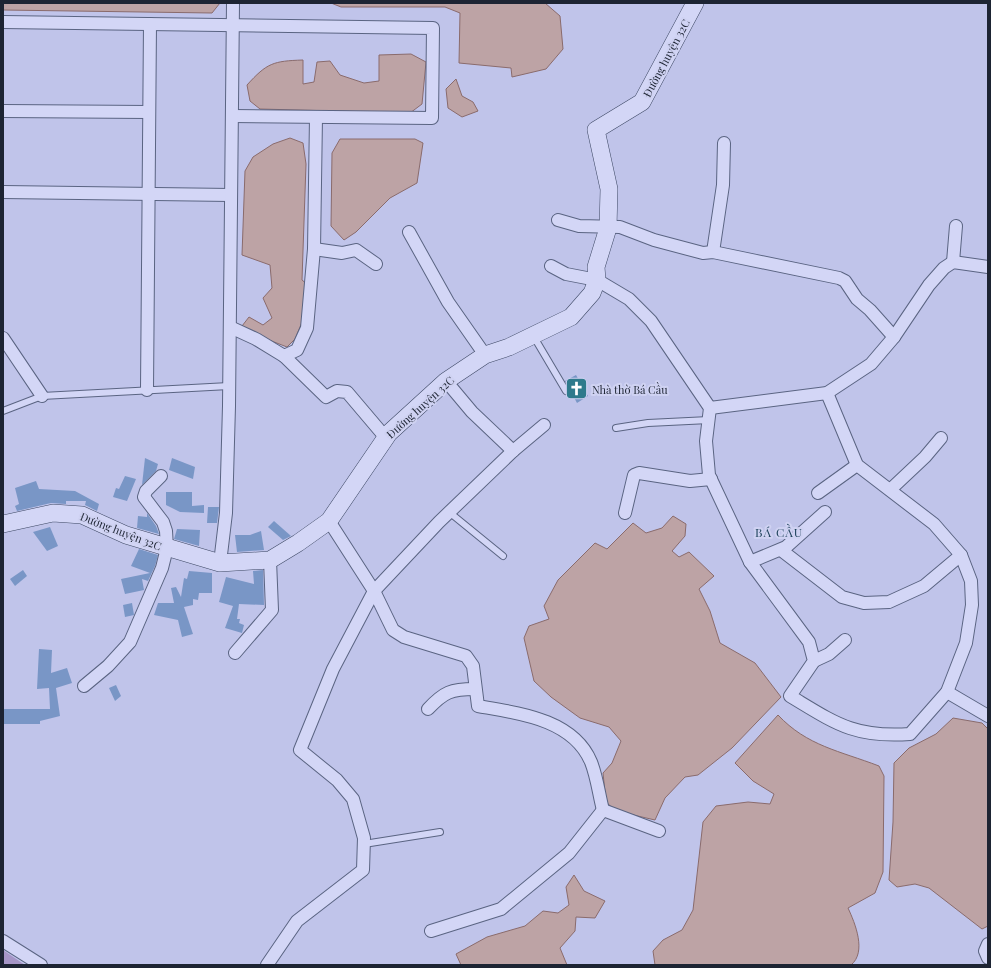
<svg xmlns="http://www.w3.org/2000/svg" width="991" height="968" font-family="'Playfair Display',serif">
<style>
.green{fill:#a696c7}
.water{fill:#bda3a5;stroke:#8a6b6c}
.building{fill:#7996c6}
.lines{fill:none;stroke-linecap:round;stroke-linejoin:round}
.lane-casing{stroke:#5a6482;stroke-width:8}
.street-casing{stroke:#5a6482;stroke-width:14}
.secondary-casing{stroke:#3d4864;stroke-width:18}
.lane{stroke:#d3d6f6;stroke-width:6}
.street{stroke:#d3d6f6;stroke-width:12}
.secondary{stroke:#d3d6f6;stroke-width:17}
.labels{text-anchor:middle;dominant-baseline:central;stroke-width:4;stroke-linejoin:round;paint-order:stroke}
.street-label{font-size:11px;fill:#1d2433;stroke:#cfd2f2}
.poi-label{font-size:11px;fill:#1d2433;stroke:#cfd2f2;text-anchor:start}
.neighbourhood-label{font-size:12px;letter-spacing:1px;fill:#1f435c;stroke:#cfd2f2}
</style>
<rect width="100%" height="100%" fill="#c0c4ea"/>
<!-- green -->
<polygon class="green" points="3,950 25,965 3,965"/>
<!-- water -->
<g class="water">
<polygon points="3,3 220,3 212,13 3,10"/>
<polygon points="331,3 545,3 560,16 563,49 546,69 512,77 511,68 459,63 460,13 445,7 341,7"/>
<path d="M411,54L426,62L422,104L410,113L260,109L250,101L247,85C267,63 273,61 303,60V84L314,82L317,62L330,61L340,75L364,83L379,81V55Z"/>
<polygon points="456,79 462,96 473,102 478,111 462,117 448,108 446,89"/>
<polygon points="290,138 303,143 306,164 302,280 308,285 308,308 295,339 287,347 251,333 242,326 249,317 263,325 272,318 263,298 272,288 270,265 242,255 245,171 253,157 273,144"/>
<polygon points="340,139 415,139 423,143 417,183 390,198 356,232 344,240 331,226 332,153"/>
<polygon points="673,516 686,524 685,536 672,551 679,557 689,552 714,576 699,589 710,611 720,643 755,663 781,697 732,748 698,775 685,777 665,798 655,820 616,811 606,802 603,773 612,763 621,741 609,727 580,718 551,697 534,681 524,638 529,626 549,619 544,606 558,580 595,543 607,549 633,523 646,533 662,528"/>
<path d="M778,715C807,746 840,751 879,766L884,776L883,872L875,893L848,908C855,923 867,952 851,965H655L653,951L663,940L682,930L693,910L703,822L716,806L748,802L770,804L774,794L753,781L735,763Z"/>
<polygon points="953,718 982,723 988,729 988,926 982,929 929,888 915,884 897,887 889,880 893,822 894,763 909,748 936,734"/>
<polygon points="574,875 584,891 605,901 595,918 576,917 575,931 560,948 567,965 461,965 456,954 487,937 525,926 543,911 558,913 569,905 566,887"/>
</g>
<!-- building -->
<g class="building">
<polygon points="576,375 588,396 577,403 565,381"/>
<polygon points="145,458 158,464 156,471 142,485"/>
<polygon points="172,458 195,467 193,479 169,470"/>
<polygon points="125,476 136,479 127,501 113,497 116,488 119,489"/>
<polygon points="36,481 39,489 75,491 99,504 97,511 85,505 86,501 66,501 66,504 51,503 17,511 15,506 19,504 15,488"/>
<polygon points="166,492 192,492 192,506 204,505 204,513 180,512 166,505"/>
<polygon points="208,507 219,507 217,523 207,523"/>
<polygon points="147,513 156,526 159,534 137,528 138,516 147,517"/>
<polygon points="274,521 291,536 283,540 268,527"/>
<polygon points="50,527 58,546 47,551 33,532"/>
<polygon points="177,529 200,530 199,546 174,539"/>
<polygon points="261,531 264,550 237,552 235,535 250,535"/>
<polygon points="139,549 158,555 155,566 148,581 142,579 144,590 125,594 121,579 150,573 131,566"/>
<polygon points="23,570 27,576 15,586 10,579"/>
<polygon points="263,570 264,605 239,604 237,619 240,619 239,623 244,625 242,633 225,628 233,606 219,602 226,577 254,584 253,571"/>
<polygon points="189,571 212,573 212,593 199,593 198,600 193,599 193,605 184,607 193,634 182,637 178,620 154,615 158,603 174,603 171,588 176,587 181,597 184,578 187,579"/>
<polygon points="132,603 134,615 125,617 123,605"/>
<polygon points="39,649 52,650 51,673 67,668 72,683 56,688 60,716 40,721 40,724 3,724 3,709 50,709 49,688 37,689"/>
<polygon points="116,685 121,696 115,701 109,688"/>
</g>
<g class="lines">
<defs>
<g id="lane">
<polyline points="534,337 566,391"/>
<polyline points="3,411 42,396 229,386"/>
<polyline points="616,428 648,423 709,420"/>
<polyline points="449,512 503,556"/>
<polyline points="364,844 440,832"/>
</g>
<g id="street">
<polyline points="3,22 433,28 432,118 232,116"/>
<polyline points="3,111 149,112"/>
<polyline points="3,192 231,195"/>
<polyline points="558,220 579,226 620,227 654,240 703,253 713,252 839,278 845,281 857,299 870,310 894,337"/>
<polyline points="409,232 448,302 485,355"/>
<polyline points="314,249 342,253 356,250 376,264"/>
<polyline points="713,252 723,185 724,143"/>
<polyline points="953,262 956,226"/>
<path d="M551,266L566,274L597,280L629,299L651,321L710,408L706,441L709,475L750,562L809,642L814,661L790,696C835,723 854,738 910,734L947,692L966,643L972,605L971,581L961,555L934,524L857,465L827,393"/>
<polyline points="230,327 256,339 284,356 297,350 307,328 314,249 316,117"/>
<polyline points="3,338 42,396"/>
<polyline points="284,356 326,397 337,391 347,392 386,438"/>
<polyline points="446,381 472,412 513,451"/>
<polyline points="147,390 150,24"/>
<polyline points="710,408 827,393 871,364 894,337 929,285 944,268 953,262 988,267"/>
<polyline points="891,489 925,457 941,438"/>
<polyline points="818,493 857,465"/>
<polyline points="625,513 634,475 639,473 690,481 711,479"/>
<path d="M329,521L374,591L393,630L404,637L466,656L473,666L478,706C518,713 573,719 591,762C597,777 599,795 603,810"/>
<polyline points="781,550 842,597 864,603 889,602 924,586 961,555"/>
<polyline points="750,562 786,547 825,512"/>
<polyline points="220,563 226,513 229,406 233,3"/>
<polyline points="235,653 272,610 270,560"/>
<polyline points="814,661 829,654 845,640"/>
<polyline points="84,686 108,666 130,642 162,568 167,548 166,531 163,522 144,497 146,491 161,476"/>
<polyline points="947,692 988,716"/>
<path d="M428,709C444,692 451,689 475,689"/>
<polyline points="603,810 659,831"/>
<polyline points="431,931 501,909 569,853 603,810"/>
<polyline points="3,941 41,965"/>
<polyline points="988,944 985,951 988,958"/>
<polyline points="267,965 297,921 363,870 364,838 353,799 337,780 300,750 333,669 374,591 439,522 513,451 544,425"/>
</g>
<polyline id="secondary" points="3,524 53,513 82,515 126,535 220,563 270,560 298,543 329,521 389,433 446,381 485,355 509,347 571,317 592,293 597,280 596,267 608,228 609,189 596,130 642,102 695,3"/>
</defs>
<!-- lane casing -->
<use href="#lane" class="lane-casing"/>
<!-- street casing -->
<use href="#street" class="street-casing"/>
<!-- secondary casing -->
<use href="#secondary" class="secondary-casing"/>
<!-- lane -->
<use href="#lane" class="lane"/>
<!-- street -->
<use href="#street" class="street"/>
<!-- secondary -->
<use href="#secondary" class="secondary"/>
</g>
<!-- icons -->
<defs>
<symbol id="church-square" viewBox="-11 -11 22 22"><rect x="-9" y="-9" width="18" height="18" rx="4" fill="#2e7a8c" stroke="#cfd2f2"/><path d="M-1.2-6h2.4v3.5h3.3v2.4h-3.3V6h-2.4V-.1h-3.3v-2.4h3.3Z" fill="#fff"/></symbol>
</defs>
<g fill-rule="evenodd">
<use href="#church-square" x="564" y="376" width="25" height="25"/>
</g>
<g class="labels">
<!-- street labels -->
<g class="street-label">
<text transform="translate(666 58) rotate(-62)">Đường huyện 32C</text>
<text transform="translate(420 407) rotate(-42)">Đường huyện 32C</text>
<text transform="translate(121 531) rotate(21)">Đường huyện 32C</text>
</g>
<!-- poi labels -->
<g class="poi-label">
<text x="592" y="389">Nhà thờ Bá Cầu</text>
</g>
<!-- neighbourhood labels -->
<g class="neighbourhood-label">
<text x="779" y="532">BÁ CẦU</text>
</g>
</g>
<!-- border -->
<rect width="991" height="968" fill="none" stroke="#1d2433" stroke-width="8"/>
</svg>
